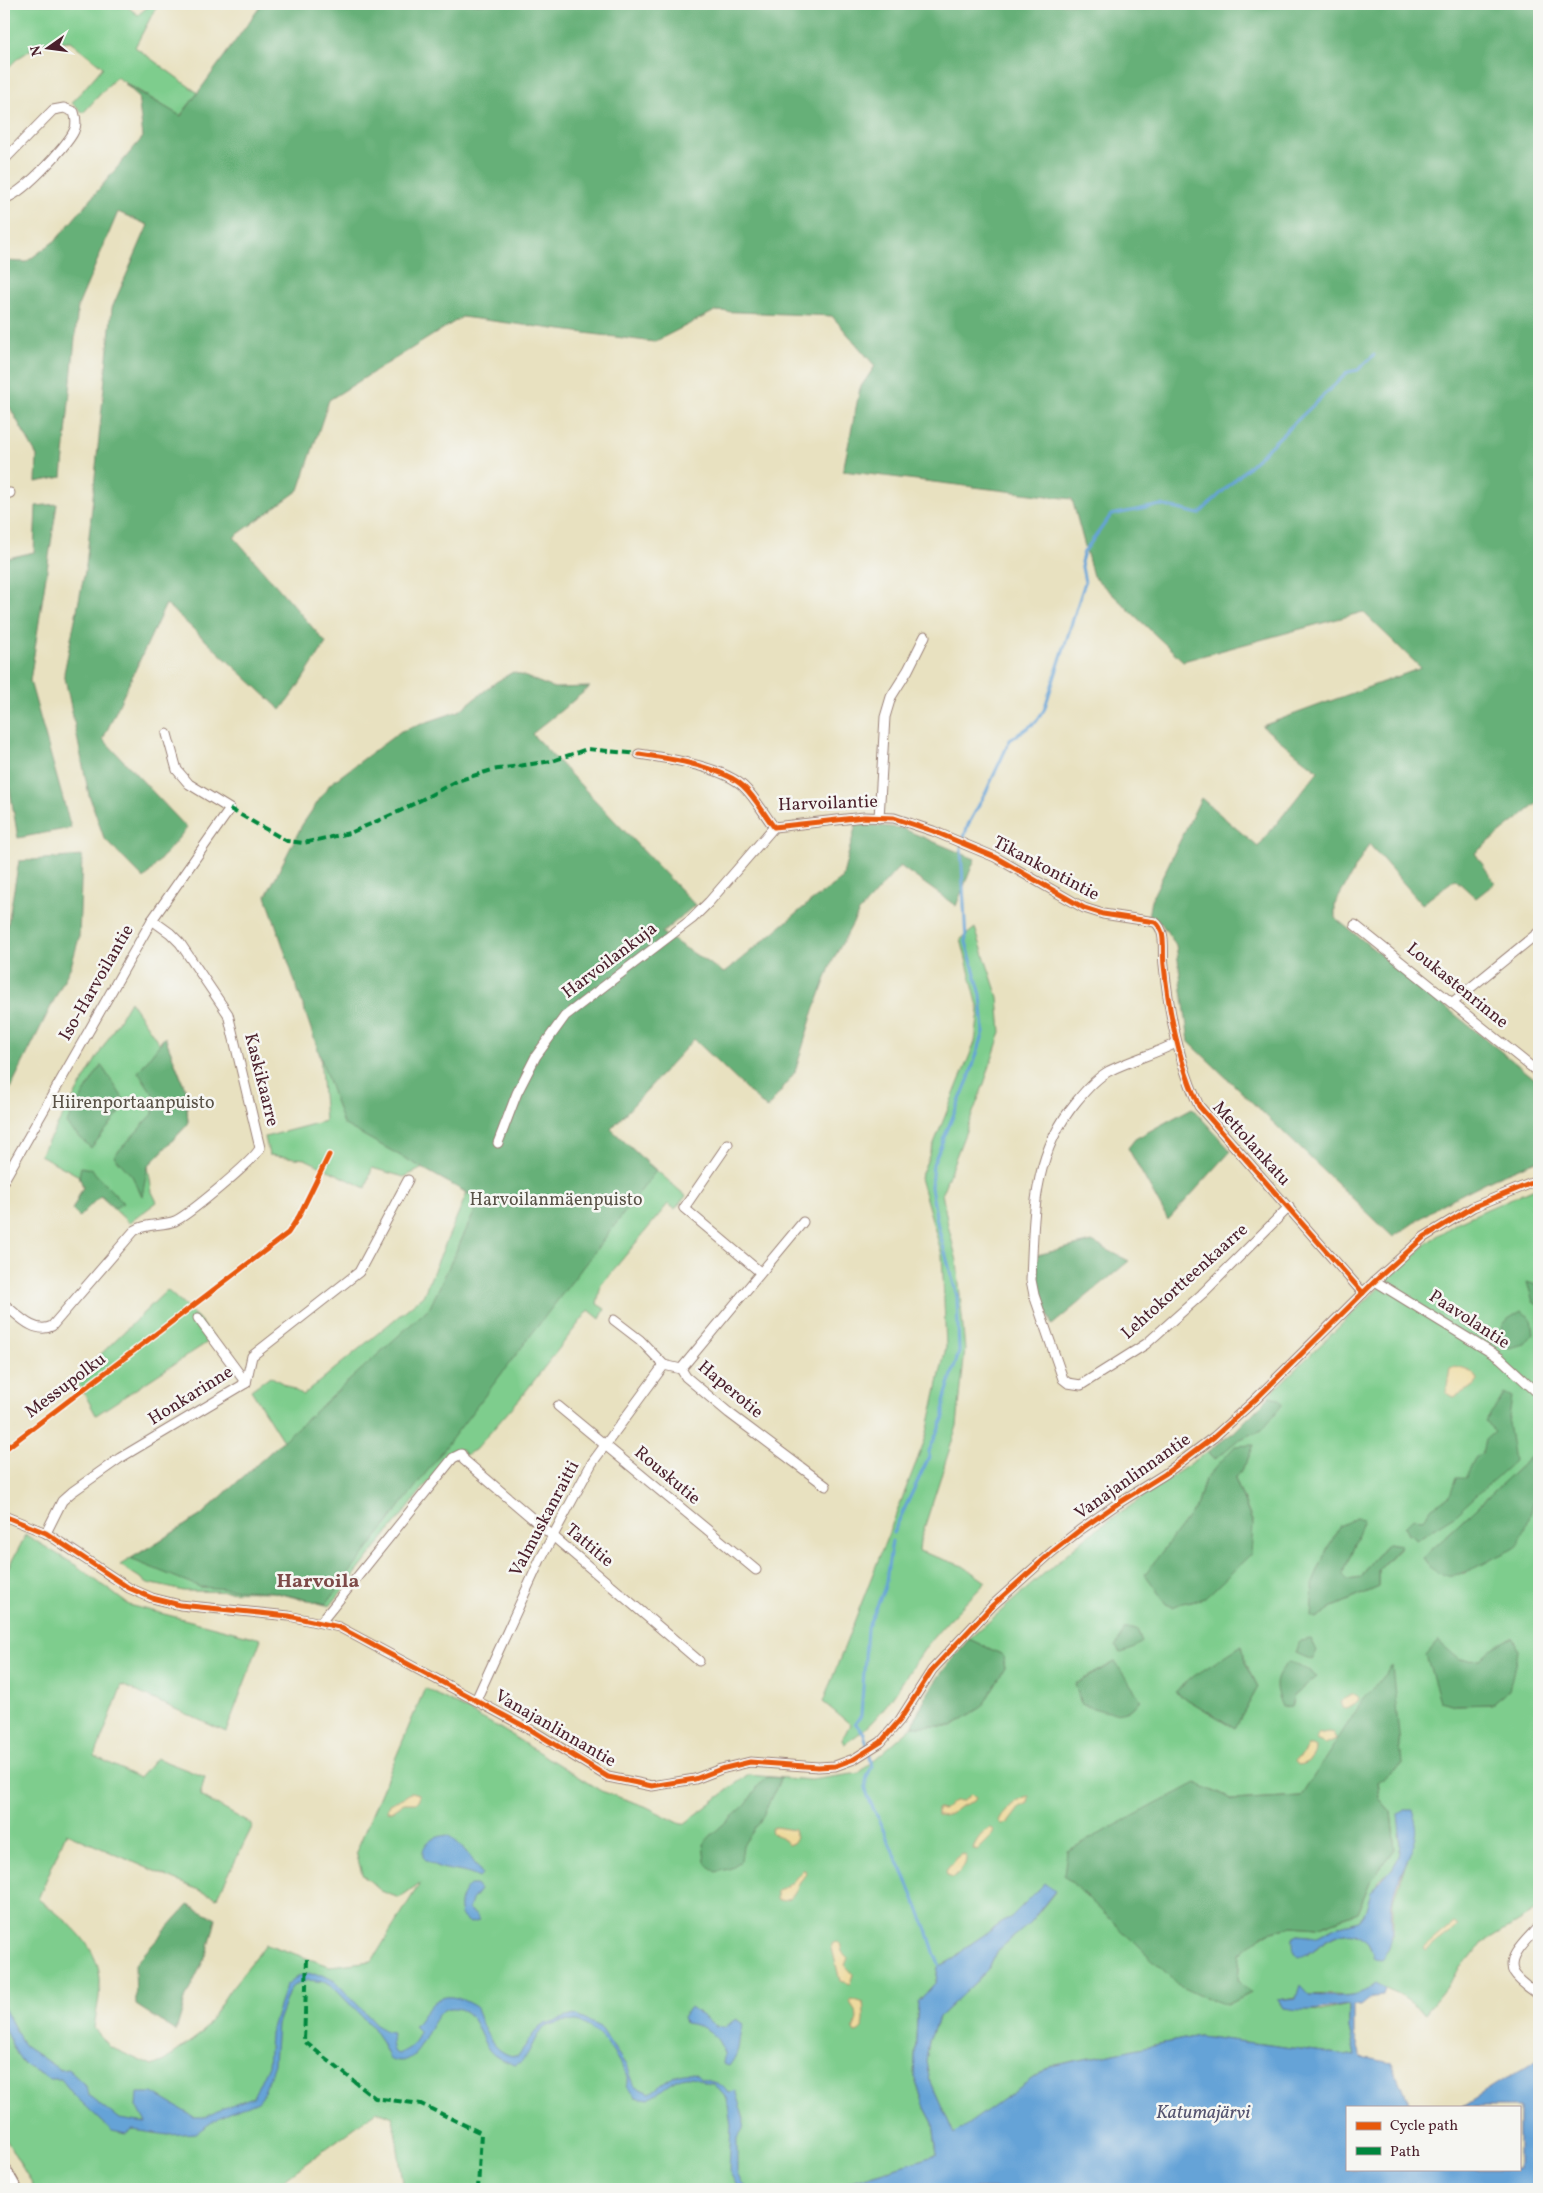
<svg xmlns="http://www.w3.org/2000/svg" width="1543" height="2193" font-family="Vollkorn,serif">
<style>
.green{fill:#7ecd8d;stroke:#64765c;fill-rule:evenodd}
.forest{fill:#66b078;stroke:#586852}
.sand{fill:#eeda9e;stroke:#9c7c64}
.water{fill:#65a3d7;stroke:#586181}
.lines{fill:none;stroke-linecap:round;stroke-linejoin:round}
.stream{stroke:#65a3d7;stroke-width:3}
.street-casing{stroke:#998076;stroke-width:11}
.highway-casing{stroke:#998076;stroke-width:19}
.street{stroke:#fff;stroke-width:9}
.highway{stroke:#fff;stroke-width:16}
.quiet{stroke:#00873e;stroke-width:4;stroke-dasharray:8 4;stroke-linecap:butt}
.cycleway-casing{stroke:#f6f6f2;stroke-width:8}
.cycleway{stroke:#e8590c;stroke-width:5}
.labels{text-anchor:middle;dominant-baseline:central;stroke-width:5;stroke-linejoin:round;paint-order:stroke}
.street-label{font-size:18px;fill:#4a1f2b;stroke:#f6f6f2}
.park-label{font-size:18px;fill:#5a5348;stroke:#f6f6f2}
.water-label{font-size:19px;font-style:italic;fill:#555470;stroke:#f6f6f2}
.quarter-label{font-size:20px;font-weight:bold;fill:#7e4a49;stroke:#f6f6f2}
</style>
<rect width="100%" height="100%" fill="#f6f6f2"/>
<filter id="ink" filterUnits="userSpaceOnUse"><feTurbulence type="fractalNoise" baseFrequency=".02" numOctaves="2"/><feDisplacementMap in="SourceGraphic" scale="10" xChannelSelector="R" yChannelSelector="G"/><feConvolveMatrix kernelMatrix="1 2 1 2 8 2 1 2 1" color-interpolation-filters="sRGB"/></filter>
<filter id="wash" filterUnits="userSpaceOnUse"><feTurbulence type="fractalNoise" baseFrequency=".0096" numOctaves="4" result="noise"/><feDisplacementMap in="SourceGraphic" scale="20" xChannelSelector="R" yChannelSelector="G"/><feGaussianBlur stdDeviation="1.12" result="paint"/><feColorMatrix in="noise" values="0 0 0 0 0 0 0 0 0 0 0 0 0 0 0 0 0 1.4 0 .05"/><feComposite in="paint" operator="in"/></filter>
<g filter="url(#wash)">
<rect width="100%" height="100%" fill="#e8e1c0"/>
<!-- green -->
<g class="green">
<polygon points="4,4 124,4 138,15 151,4 161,4 154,11 135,47 198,93 180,116 116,77 83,113 72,103 103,67 70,41 41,43 17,59 4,72"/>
<path d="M975,928L998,997L1001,1032L984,1084L942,1193L948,1225L957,1261L965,1350L957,1426L920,1541L919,1551L963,1566L986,1582C966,1603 943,1624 926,1647C899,1684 884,1720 844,1744L842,1740L850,1724L823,1702L926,1437L946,1347L942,1255L920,1178L975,1042L979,1011L961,939Z"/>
<polygon points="130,1001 159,1043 165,1037 186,1091 188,1124 148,1166 152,1192 157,1202 129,1223 79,1176 40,1155"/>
<polygon points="320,1055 610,1130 686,1196 675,1209 668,1204 601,1285 597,1304 605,1309 600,1319 589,1310 522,1396 475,1450 465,1455 461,1449 449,1456 330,1606 273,1592 184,1591 148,1583 120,1565 200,1516 283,1441 251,1390 270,1376 303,1395 423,1296 467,1193 423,1168 404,1177 372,1168 366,1188 305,1159 269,1155 265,1137 325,1121"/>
<path d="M1539,1186V1449L1423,1558C1434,1577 1446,1575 1466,1573L1539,1477V1909L1481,1944L1425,2013L1397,1993L1376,1984C1352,2003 1336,1992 1309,1995C1299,1996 1288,1999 1278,2000L1283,2008L1322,2011L1349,2005V2027L1355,2056L1199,2036L1050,2066L954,2135L930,2080L926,2062L929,2040L939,2017L988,1970L998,1950L1029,1924L1055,1892L1045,1884L1011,1917L972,1943L950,1961L938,1967L936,1982L918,2002L914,2076L925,2108L933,2123L937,2155L825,2189H404L393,2117L377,2111L271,2189H35L4,2136V1575L26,1535L77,1566L129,1605L261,1639L226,1732L122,1685L95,1756L139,1778L156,1758L205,1777L200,1796L253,1825L217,1898L66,1833L38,1899C65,1919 96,1942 100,1978C101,1994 96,2012 94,2028L110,2047L152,2066L164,2061L202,2033L229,1991L266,1944L330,1966L372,1961L420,1883L399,1898L381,1891L362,1874L356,1852L425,1688L498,1727L601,1791L645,1806L681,1824H684L747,1775L811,1780L859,1773L913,1726H952L1005,1668L1003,1655L969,1639L1086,1537L1207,1452L1214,1460L1238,1439L1262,1430L1279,1398L1268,1396L1388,1279L1431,1240L1458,1222ZM1254,1445L1247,1461L1235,1479L1253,1523L1205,1598L1182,1603L1198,1504L1205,1479ZM1388,1543L1401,1546L1379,1569V1587L1331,1608L1315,1619L1354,1545L1343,1575L1348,1580L1361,1578L1371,1562ZM1512,1637L1518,1652L1492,1704L1456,1705L1460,1661L1480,1659ZM1242,1645L1245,1661L1258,1687L1235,1728L1175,1692ZM1115,1662L1122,1684H1075ZM1299,1665L1306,1686L1294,1696L1291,1706ZM1327,1757L1377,1781L1379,1798L1391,1812L1395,1849L1370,1882L1357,1913L1317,1928L1293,1926L1262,1935L1240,1954L1238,1980L1251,1993L1227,2005L1207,1788L1233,1800L1301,1796ZM1399,1833L1416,1835L1393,1900V1936L1374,1958C1362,1915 1331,1935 1307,1955L1296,1954L1293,1939L1299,1935L1316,1937L1335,1927L1359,1921L1364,1915L1379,1881L1392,1869L1399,1857L1401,1843Z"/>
<polygon points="167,1290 198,1318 214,1338 96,1415 83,1391 74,1380"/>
</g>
<!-- forest -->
<g class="forest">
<polygon points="262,4 1539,4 1539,802 1475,853 1495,883 1476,898 1455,879 1422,904 1369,844 1335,904 1335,918 1539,1082 1539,1160 1494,1178 1440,1205 1393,1237 1189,1042 1176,945 1161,923 1148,917 1151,900 1201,798 1258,847 1318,771 1262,726 1421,668 1363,612 1183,661 1093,576 1072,499 843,471 860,388 875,366 832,316 715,311 654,342 462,317 329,400 299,490 234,537 326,643 295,691 281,710 166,604 103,739 187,828 144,879 104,838 89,795 64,673 86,566 112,308 148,225 118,212 78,306 62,477 36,482 37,456 4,397 4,261 26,262 56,240 143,137 138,96 125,84 181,116"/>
<polygon points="57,504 30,681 71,828 18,838 4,755 4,559 34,552 36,506"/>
<polygon points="513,672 554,688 590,687 532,734 695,905 662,933 724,973 809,903 842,879 856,824 901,828 975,859 956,906 900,866 859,912 832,962 812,1016 795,1072 767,1109 694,1039 611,1129 656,1171 326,1604 273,1592 200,1587 130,1559 200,1516 430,1307 480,1200 343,1124 266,896 302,825 330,784 401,731 459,711 496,682"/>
<polygon points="82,856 79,938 71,966 4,1101 4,946 19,861"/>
<polygon points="165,1037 186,1091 188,1124 148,1166 142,1196 132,1176 114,1156 153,1114 153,1094 138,1072"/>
<polygon points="101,1065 127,1104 91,1148 66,1124"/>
<polygon points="1192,1108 1231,1151 1168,1220 1128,1148 1135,1139"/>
<polygon points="81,1167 91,1169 123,1203 115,1208 101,1195 79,1217 72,1210 83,1187 79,1176"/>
<path d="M1092,1242L1129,1261L1052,1325C1042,1301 1036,1281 1037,1255Z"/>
<polygon points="1527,1282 1539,1286 1539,1306 1533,1302"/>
<polygon points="1521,1311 1531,1318 1533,1334 1525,1344 1509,1348 1504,1340 1502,1326 1508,1319"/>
<path d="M1504,1393L1512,1397L1508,1423L1514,1461L1454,1516L1416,1540L1412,1535H1408L1404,1527L1413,1518L1424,1519L1432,1507L1450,1496L1456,1478H1465L1475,1458L1482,1453L1485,1440L1495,1431L1485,1422C1491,1411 1499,1405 1504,1393Z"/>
<polygon points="1270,1396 1279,1398 1282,1405 1262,1430 1238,1440 1214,1460 1207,1452 1234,1432"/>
<polygon points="1254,1445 1247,1461 1235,1479 1253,1524 1251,1554 1205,1598 1182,1603 1173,1607 1166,1604 1145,1574 1198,1504 1205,1479 1235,1446"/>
<path d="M1539,1449C1539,1482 1534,1512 1519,1543C1516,1549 1503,1553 1496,1557C1472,1570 1441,1590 1423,1558Z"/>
<polygon points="1356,1518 1364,1519 1343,1575 1348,1580 1361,1578 1371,1562 1388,1543 1401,1545 1379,1569 1379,1587 1331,1608 1316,1619 1311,1617 1313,1583 1325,1554 1339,1526"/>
<polygon points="1125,1629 1137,1629 1142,1642 1133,1649 1121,1653 1116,1646"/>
<polygon points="1513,1637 1518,1652 1509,1690 1492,1704 1456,1705 1440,1701 1426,1655 1438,1641 1460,1660 1480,1659 1491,1649"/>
<path d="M969,1639L1003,1655L1005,1668L982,1707L952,1726H913C924,1692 946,1666 969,1639Z"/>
<polygon points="1311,1639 1317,1652 1312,1660 1296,1653 1300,1641"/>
<polygon points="1242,1645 1245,1662 1258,1687 1235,1728 1175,1692 1194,1676"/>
<path d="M1115,1662L1141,1700C1124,1721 1103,1711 1081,1704L1075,1684Z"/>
<path d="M1289,1662L1299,1665L1317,1677L1294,1696L1291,1706L1282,1707C1274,1687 1272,1678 1289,1662Z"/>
<polygon points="1392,1666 1402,1765 1377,1782 1379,1798 1391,1812 1395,1849 1370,1882 1357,1913 1317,1928 1293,1926 1262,1935 1240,1954 1238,1980 1251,1993 1227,2005 1198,1995 1181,1987 1064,1875 1067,1851 1196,1783 1233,1800 1301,1796 1365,1697"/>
<path d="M768,1777L781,1778L760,1822L743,1845L741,1861L729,1869L715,1872L705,1862L703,1844C717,1828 732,1818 746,1804C753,1795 758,1783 768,1777Z"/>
<polygon points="188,1905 216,1919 208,1951 186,1997 176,2031 136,2005 135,1964"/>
</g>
<!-- sand -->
<g class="sand">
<path d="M1455,1367C1463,1369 1476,1371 1478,1381L1474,1386L1454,1397L1446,1393L1450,1369Z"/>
<polygon points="1352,1695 1356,1695 1359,1698 1358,1702 1346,1709 1342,1708 1340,1701"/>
<polygon points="1328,1732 1333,1733 1336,1739 1325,1744 1316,1740 1316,1737 1318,1734"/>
<path d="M1308,1746H1313L1316,1748C1316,1758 1307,1763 1299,1765L1296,1763L1295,1760L1301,1756Z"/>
<polygon points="412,1792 419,1794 419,1800 415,1803 404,1803 391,1812 387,1811 389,1804 403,1798"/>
<path d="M971,1794L976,1798L974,1801C970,1803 965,1804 961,1806C953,1812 948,1817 937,1816V1809L943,1810C953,1804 948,1800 963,1801Z"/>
<path d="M1029,1796L1028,1803L1020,1807L1008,1823L1002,1824L999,1821C1003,1811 1019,1797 1029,1796Z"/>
<polygon points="775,1827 794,1830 796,1839 793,1843 788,1845 781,1837 772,1833 771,1829"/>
<path d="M991,1828L994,1830V1834L977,1851L973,1849C975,1841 984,1830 991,1828Z"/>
<path d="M962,1854L966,1856C967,1866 959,1872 953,1878L947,1876L946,1871L956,1858Z"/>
<path d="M803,1870H805L806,1874C797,1883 793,1907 777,1899V1890C798,1882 789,1884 803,1870Z"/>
<polygon points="1454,1923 1458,1926 1426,1951 1424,1948 1428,1945"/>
<polygon points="837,1941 840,1943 842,1952 848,1958 845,1965 853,1974 850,1984 840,1981 832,1948 832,1944"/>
<path d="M851,1999L863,2003C864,2013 867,2032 855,2033L853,2030C860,2015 857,2013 849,2001Z"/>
</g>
<!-- water -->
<g class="water">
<path d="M1404,1810H1412C1415,1817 1418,1828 1416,1836C1411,1858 1396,1878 1392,1901C1389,1923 1398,1942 1381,1959L1374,1958C1365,1925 1344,1928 1319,1945C1312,1950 1308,1955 1299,1957C1293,1952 1293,1946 1293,1938L1299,1935L1316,1937L1335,1927L1359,1921L1364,1915L1371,1892L1392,1869L1399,1857L1401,1843L1398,1815Z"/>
<path d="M448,1835C463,1846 473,1859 482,1875L479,1878C459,1867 439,1874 423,1857C422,1841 434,1837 448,1835Z"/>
<path d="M1045,1883L1055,1891L1029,1924L998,1950L988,1970L939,2017L929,2040L926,2062L930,2080L954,2134L1050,2066L1199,2036L1355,2056L1349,2027V2005C1323,2008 1310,2013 1283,2008L1278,2000L1296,1998L1300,1985L1309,1995C1334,1996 1356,2000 1376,1984L1386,1989L1384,1996L1372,1997L1361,2006L1354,2005V2034L1361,2057L1392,2063L1410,2107H1347V2169H1519V2107H1462L1539,2058V2189H825L937,2155L933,2123L925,2108L914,2076L918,2002L936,1982L938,1967L950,1961L972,1943L1011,1917Z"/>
<path d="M470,1885H476L480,1890L472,1900L469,1910L477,1916L479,1921L470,1923C454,1916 459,1895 470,1885Z"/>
<path d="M311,1974L323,1975L335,1981L378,2026L385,2031L392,2032L391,2043L393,2051L398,2054C409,2049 418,2044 419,2031L414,2026C420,2021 422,2015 427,2010C441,1990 458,1996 476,2007C481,2026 495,2058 518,2056L537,2029L545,2024L574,2015L599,2026L628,2068L635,2087L650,2093C663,2085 678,2068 696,2074C698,2075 700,2078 702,2079C714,2082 721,2082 728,2093L735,2090L744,2119L743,2129L737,2138V2173L742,2184L751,2189L738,2188L729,2171L731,2125L727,2099L714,2084C704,2085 700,2078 691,2077C676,2075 661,2092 649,2099L635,2097L626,2086L628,2083V2076C612,2052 595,2015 560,2022C553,2024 544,2026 540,2032C531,2043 529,2060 515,2065C509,2062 502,2061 497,2057C476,2045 481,2006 450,2008C425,2010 427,2073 390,2059L380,2039L372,2027L335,1989L324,1982L308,1980L293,1986L289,1991L277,2024L274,2064L263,2095L258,2101L218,2118L196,2133L168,2135L133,2130L127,2134L112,2131L72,2093L61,2079H50L27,2066L19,2058L4,2029V2008L24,2045L60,2070L68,2069L86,2086L88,2095L119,2119L146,2123L137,2106L138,2093H153L194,2117H206L223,2108L253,2097L268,2065L270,2034L286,1985L298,1976Z"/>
<path d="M690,2007L716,2026L724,2027L736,2019L743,2024C736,2042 743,2048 729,2066L723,2064C723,2060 725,2056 724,2053C717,2033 706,2026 685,2023L683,2017Z"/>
</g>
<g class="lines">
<!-- stream -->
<g class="stream">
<polyline points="963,840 968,825 986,792 1010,740 1036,722 1044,710 1085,582 1081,562 1084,552 1111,515 1161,505 1199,514 1348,372 1358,370 1374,355"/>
<polyline points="957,1296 938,1227 931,1187 933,1164 969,1078 984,1032 981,995 966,942 961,847"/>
<polyline points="893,1533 929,1457 929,1451 944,1417 944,1401 959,1352 957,1297"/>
<polyline points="864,1733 855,1723 861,1716 867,1629 885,1587 892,1541"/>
<polyline points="864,1734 868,1748"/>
<path d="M869,1751L872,1767C859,1786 869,1799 878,1818"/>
<polyline points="879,1821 907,1881"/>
<polyline points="907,1882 928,1932"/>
<polyline points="928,1933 935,1955"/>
<polyline points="935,1955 940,1966"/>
</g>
</g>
</g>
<g filter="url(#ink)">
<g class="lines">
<defs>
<g id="street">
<path d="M4,160L53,110L64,108L74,112C76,118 77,125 74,131C68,145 18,199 4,198"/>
<polyline points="4,494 10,493"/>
<path d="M639,754C667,758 723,767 743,786C755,797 764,814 774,827L864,817L894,818L933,831L995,857L1084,908L1103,914L1155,922C1167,931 1162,951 1164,965C1169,1014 1178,1061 1199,1106L1363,1293"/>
<polyline points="879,818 885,717 891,697 908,670 925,636"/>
<polyline points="1355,925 1539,1073"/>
<polyline points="1453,1002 1539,932"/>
<path d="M1176,1043C1155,1054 1131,1060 1109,1071C1096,1078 1085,1091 1076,1102C1032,1155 1034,1215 1031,1280L1034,1295L1063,1379L1068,1383L1081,1385L1146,1344L1202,1294L1289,1207"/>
<polyline points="498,1143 517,1093 536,1056 565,1016 692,919 709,902 774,827"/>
<polyline points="728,1144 684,1208 760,1272"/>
<polyline points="4,1180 152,920 230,809 189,784 177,770 167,734"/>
<polyline points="1375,1281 1500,1358 1539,1394"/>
<path d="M4,1304C17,1314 34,1335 52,1326L134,1231C145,1223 162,1226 175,1221C188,1215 254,1161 260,1148L228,1014L180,943L170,933L152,920"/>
<polyline points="198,1318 246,1383"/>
<polyline points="614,1320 640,1340 664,1365 681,1369 686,1377 729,1413 826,1486"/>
<polyline points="681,1369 803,1222"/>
<polyline points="558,1406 756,1570"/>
<polyline points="4,1516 46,1533 129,1588 152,1598 180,1605 289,1616 339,1627 533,1731 608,1777 652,1786 695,1779 721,1769 750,1762 818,1767 835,1766 854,1759 881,1742 900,1720 932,1670 993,1605 1052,1552 1080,1530 1117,1504 1165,1474 1214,1437 1255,1400 1375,1281 1424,1237 1473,1207 1539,1180"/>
<polyline points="46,1533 62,1501 72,1492 120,1458 246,1383 252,1356 359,1272 408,1180"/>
<polyline points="321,1622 453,1458 461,1454 464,1460 699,1661"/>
<polyline points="476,1700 540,1560 592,1463 664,1365"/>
<path d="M1535,1992C1528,1987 1518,1980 1514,1973C1505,1957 1529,1938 1539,1926"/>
</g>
<polyline id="highway" points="4,2173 13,2189"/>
</defs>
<!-- street casing -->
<use href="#street" class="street-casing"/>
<!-- highway casing -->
<use href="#highway" class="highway-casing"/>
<!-- street -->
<use href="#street" class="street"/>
<!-- highway -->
<use href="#highway" class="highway"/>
<!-- quiet -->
<g class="quiet">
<polyline points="230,809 287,841 303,843 350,833 400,811 457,781 492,770 552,761 587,749 639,754"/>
<polyline points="307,1959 304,2041 375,2098 421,2104 481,2133 478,2189"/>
</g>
<defs>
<g id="cycleway">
<path d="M639,754C667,758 723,767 743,786C755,797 764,814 774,827L864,817L894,818L933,831L995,857L1084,908L1103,914L1155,922C1167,931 1162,951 1164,965C1169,1014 1178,1061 1199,1106L1363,1293"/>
<polyline points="4,1450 288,1233 299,1216 329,1155"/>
<polyline points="4,1516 46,1533 129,1588 152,1598 180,1605 289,1616 339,1627 533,1731 608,1777 652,1786 695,1779 721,1769 750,1762 818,1767 835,1766 854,1759 881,1742 900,1720 932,1670 993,1605 1052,1552 1080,1530 1117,1504 1165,1474 1214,1437 1255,1400 1375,1281 1424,1237 1473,1207 1539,1180"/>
</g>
</defs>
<!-- cycleway casing -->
<use href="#cycleway" class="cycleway-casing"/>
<!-- cycleway -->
<use href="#cycleway" class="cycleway"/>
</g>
</g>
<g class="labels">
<!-- street labels -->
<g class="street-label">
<text transform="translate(828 804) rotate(-2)">Harvoilantie</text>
<text transform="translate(1046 869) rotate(28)">Tikankontintie</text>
<text transform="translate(610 961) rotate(-37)">Harvoilankuja</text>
<text transform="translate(97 983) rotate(-60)">Iso-Harvoilantie</text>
<text transform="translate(1457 986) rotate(39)">Loukastenrinne</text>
<text transform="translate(261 1080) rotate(76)">Kaskikaarre</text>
<text transform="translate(1251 1144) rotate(48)">Mettolankatu</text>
<text transform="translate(1185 1282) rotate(-42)">Lehtokortteenkaarre</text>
<text transform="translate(1469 1320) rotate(33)">Paavolantie</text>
<text transform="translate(66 1386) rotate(-37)">Messupolku</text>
<text transform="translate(730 1390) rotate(40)">Haperotie</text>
<text transform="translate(191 1396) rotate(-32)">Honkarinne</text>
<text transform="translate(667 1476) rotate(40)">Rouskutie</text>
<text transform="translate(1133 1477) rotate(-35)">Vanajanlinnantie</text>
<text transform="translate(545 1519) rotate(-62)">Valmuskanraitti</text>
<text transform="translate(589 1546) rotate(40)">Tattitie</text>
<text transform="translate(555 1729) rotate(30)">Vanajanlinnantie</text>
</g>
<!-- park labels -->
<g class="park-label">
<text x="133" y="1103">Hiirenportaanpuisto</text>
<text x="556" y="1200">Harvoilanmäenpuisto</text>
</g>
<!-- water labels -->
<g class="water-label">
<text x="1203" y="2113">Katumajärvi</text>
</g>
<!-- quarter labels -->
<g class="quarter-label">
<text x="318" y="1582">Harvoila</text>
</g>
</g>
<!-- margin -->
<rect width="1543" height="2193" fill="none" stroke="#f6f6f2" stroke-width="20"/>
<!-- legend -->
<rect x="1346" y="2106" width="175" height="65" fill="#f6f6f2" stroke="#b1a0a2"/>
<rect x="1356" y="2122" width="25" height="8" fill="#e8590c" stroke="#b1a0a2"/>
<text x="1390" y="2130" font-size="15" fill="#4a1f2b">Cycle path</text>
<rect x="1356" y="2147" width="25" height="8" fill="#00873e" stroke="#b1a0a2"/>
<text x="1390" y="2156" font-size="15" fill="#4a1f2b">Path</text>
<!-- north arrow -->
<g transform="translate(48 48) rotate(256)" stroke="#f6f6f2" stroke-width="4" paint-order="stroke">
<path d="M0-4L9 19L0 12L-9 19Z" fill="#4a1f2b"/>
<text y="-8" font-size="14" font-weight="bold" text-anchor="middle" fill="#4a1f2b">N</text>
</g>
</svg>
